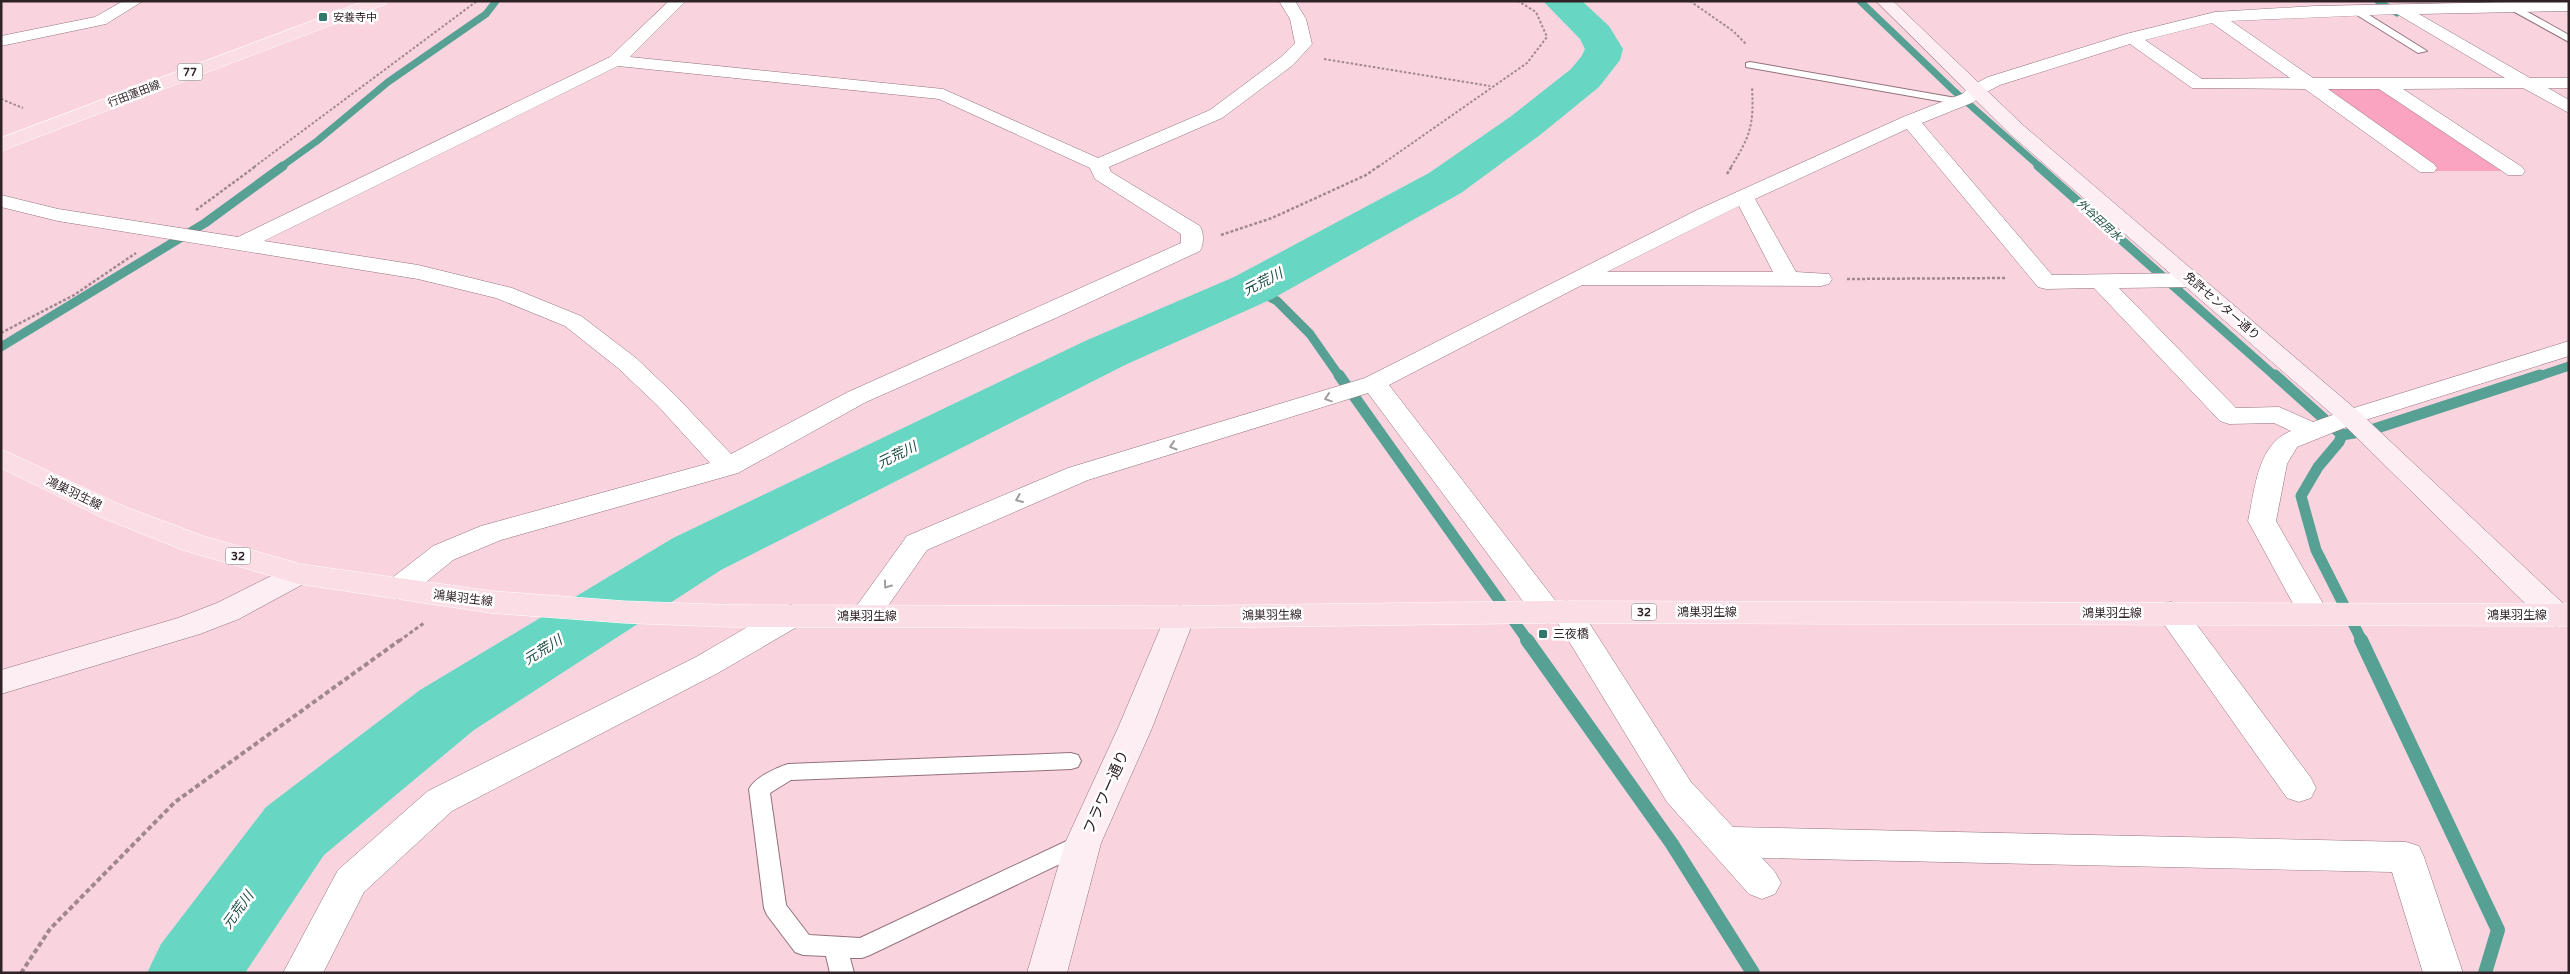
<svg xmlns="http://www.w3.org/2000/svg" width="2570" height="974" font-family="'Varela Round','Noto Sans JP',sans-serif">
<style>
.green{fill:#faa4c1}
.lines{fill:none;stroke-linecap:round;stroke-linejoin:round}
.stream-far3{stroke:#56a194;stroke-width:7}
.stream-far2{stroke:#56a194;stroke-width:9}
.stream-far1{stroke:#56a194;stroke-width:11}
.stream{stroke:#56a194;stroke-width:14}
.river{fill:#67d7c3;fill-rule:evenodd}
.lane-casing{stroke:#93727d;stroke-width:2}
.street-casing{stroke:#93727d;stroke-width:1}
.secondary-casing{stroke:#93727d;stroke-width:1}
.primary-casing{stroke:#fff;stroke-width:1}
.path-far3{stroke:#a2878f;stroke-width:2;stroke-dasharray:2.5 2;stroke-linecap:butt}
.path-far2{stroke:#a2878f;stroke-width:2.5;stroke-dasharray:3 2;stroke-linecap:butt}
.path-far1{stroke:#a2878f;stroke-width:3;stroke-dasharray:4 2.5;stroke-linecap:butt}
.path{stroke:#a2878f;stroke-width:4;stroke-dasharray:5 3;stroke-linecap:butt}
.lane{fill:#fff;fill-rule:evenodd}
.street{fill:#fff;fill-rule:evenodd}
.secondary{fill:#fdeef3;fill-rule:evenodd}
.primary{fill:#fbdde6;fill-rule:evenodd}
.oneway{stroke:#a29c9e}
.poi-dot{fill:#32776b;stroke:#fff;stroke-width:2}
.labels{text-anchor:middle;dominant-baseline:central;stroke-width:5;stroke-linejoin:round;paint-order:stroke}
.far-poi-label{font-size:11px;fill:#302327;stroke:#fff;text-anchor:start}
.shield{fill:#fff;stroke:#6e6568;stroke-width:1}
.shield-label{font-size:11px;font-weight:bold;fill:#302327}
.far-street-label{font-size:11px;fill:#302327;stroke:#fff}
.far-water-label{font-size:11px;font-style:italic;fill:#1c4d45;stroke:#fff}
.street-label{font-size:12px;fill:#302327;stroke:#fff}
.poi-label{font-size:12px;fill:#302327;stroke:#fff;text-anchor:start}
.water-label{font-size:14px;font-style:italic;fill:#1c4d45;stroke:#fff}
.near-street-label{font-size:15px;fill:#302327;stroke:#fff}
</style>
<rect width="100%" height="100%" fill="#f9d4df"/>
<!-- green -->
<polygon class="green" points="2309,83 2382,83 2515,171 2430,171"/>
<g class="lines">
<!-- stream-far3 -->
<g class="stream-far3">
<polyline points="1860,1 1953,90 2040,167"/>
<polyline points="2378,1 2397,13"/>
<polyline points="281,167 317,141 388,82 486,14 496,1"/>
</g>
<!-- stream-far2 -->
<g class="stream-far2">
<polyline points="2038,166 2276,377"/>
<polyline points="1253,288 1277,301 1310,334 1340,377"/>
<polyline points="1,347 205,223 283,166"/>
<polyline points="2536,377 2569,366"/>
</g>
<!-- stream-far1 -->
<g class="stream-far1">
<polyline points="1339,375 1528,641"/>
<polyline points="2275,375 2342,435"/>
<polyline points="2342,435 2339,442 2318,467 2301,496 2316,550 2362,641"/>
<polyline points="2342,435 2371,430 2540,375"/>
</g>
<!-- stream -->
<g class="stream">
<polyline points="1527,640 1672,844 1753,973"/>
<polyline points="2361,640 2498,930 2485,973"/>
</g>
<!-- river -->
<polygon class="river" points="1543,1 1582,1 1609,26 1623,49 1620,60 1599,87 1540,135 1461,193 1272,299 1125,365 721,570 474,730 324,855 245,973 147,973 161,944 266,807 420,690 673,538 1085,341 1234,277 1429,173 1510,117 1571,69 1581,57 1585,49 1580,39"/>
<defs>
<g id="lane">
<polygon points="2511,6 2517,6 2569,35 2569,42 2511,10"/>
<polygon points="2352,8 2358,8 2427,51 2418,53 2352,12"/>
<polygon points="1750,62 1956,98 1961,101 1956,104 1746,67 1746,63"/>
<path d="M1071,753L1078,755L1081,761L1078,767L1071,769L791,780L770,793L786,905L809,935L860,938L1073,838L1081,835L1089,838L1092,844L1089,850L870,955L862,958H850L854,973H830L826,956L803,955L795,952L767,915L764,908L749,789C755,777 776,768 788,764Z"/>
</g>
<g id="street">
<polygon points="123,1 143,1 106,24 1,46 1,36 95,17"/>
<path d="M669,1H686L630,57L943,89L1098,158L1210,110L1281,57L1295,43L1290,19L1279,1H1295L1306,19L1312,44L1293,65L1222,118L1109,167L1111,172L1200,226C1204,233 1204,244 1200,251L1058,317L866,402L738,473L501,540L453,560L409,596L398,599L387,596L383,589L387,582L433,546L481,526L710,463L658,406L618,368L565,326L496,298L418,279L58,221L1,207V195L58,209L238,237L610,57ZM618,66L939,99L1090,168L1095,179L1181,234V243L848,392L731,454L676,396L636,358L581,316L512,288L418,265L264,241Z"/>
<path d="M2569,1V11L2419,14L2530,78H2569V88H2548L2569,100V113L2523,88L2403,89L2522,167L2525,171L2522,175H2508L2379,89H2328L2434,164L2437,168L2434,172H2420L2305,89L2192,88L2130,44L2000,85L1981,95L1974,102L1922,123L2052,275L2192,273L2200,275L2203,280L2200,285L2192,287L2119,288L2236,408L2279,407L2313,422L2341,412L2569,341V356L2359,422L2297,447L2287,464L2276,521L2329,614L2325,622L2314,625L2303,622L2248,521C2255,490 2257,444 2291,431L2274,423L2229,424L2220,421L2094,288L2046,289L2038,287L1907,129L1755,199L1796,272L1829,274L1832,279L1829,284L1821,286L1582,285L1389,385L1558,604L1566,601L1577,604L1691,782L1733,827L2406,842L2419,846L2424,857L2463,973H2423L2392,872L1762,858L1775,872L1781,883L1775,894L1762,899L1749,894L1667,802L1556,620L1548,623L1537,620L1368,393L1088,480L927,550L876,623L865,626L854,623L850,615L907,536L1068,468L1365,378L1697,210L1903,117L1962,94L1969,87L1988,77L2126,34L2215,12L2315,6ZM2397,14L2505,78H2313L2231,21ZM2212,23L2290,78L2202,79L2145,40ZM1739,206L1773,272H1607Z"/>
<polygon points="2171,602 2182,605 2311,778 2316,788 2311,798 2299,802 2287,798 2156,613 2160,605"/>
<polygon points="791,605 802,608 806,616 802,624 718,673 452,811 364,892 323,973 283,973 338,870 428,791 696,657 780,608"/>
</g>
<g id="secondary">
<polygon points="1876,1 1893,1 2024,126 2359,412 2567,607 2569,611 2567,623 2556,626 2545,623 2341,422 2010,134"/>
<polygon points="299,564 309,567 314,574 309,581 239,619 200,634 1,694 1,670 178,618 217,603 289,567"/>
<polygon points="1180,606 1191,609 1195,617 1152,728 1101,843 1067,973 1027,973 1065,843 1118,728 1165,617 1169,609"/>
</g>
<g id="primary">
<polygon points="365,1 388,1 386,4 1,151 1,138"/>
<polygon points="1,449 123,506 203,536 300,564 491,591 624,601 731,605 1180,606 1548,601 2569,604 2569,626 1548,623 1180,628 731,627 624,623 491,613 299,584 183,550 103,518 1,468"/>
</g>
</defs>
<!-- lane casing -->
<use href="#lane" class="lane-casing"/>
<!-- street casing -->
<use href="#street" class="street-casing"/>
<!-- secondary casing -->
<use href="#secondary" class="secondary-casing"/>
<!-- primary casing -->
<use href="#primary" class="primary-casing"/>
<!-- path-far3 -->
<g class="path-far3">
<polyline points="1690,1 1733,31 1746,44"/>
<polyline points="1324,59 1490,86"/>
<polyline points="1,99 23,108"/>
<polyline points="254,167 477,1"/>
<polyline points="1378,167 1527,63 1547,37 1536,12 1518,1"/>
<path d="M1731,167C1751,135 1754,124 1752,87"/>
</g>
<!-- path-far2 -->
<g class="path-far2">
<polyline points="1727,174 1732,166"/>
<polyline points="196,210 256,166"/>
<polyline points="1221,235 1272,218 1366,175 1379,166"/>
<polyline points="1847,279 2005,278"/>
<polyline points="1,333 74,295 136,253"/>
</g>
<!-- path-far1 -->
<polyline class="path-far1" points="399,641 424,623"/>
<!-- path -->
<polyline class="path" points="21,973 50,929 175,802 400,640"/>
<!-- lane -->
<use href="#lane" class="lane"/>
<!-- street -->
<use href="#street" class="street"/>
<!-- secondary -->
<use href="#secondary" class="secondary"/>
<!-- primary -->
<use href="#primary" class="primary"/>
</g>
<!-- one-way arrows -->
<defs><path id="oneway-chevron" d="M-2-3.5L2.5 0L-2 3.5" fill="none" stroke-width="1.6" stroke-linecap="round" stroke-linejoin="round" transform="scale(1.25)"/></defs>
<g class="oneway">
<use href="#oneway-chevron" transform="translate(1328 398) rotate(162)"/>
<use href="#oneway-chevron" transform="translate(1173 446) rotate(163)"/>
<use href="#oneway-chevron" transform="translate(1019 499) rotate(157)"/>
<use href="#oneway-chevron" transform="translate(887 585) rotate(126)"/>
</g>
<!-- markers -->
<g class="poi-dot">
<rect x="318" y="12" width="10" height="10" rx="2.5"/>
<rect x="1538" y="629" width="10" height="10" rx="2.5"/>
</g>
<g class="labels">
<!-- far-poi labels -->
<g class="far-poi-label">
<text x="333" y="17">安養寺中</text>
</g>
<!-- shield labels -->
<g class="shield">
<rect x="177.5" y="63.5" width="25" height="17" rx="4"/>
<rect x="225.5" y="547.5" width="25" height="17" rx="4"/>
<rect x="1631.5" y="603.5" width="25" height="17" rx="4"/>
</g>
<g class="shield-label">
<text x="190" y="72">77</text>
<text x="238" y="556">32</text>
<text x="1644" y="612">32</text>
</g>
<!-- far-street labels -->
<g class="far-street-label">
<text transform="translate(134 94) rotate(-21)">行田蓮田線</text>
</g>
<!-- far-water labels -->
<g class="far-water-label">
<text transform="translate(2099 220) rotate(42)">外谷田用水</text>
</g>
<!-- street labels -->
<g class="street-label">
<text transform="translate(2222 306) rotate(41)">免許センター通り</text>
<text transform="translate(74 493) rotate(26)">鴻巣羽生線</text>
<text transform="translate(463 598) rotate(7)">鴻巣羽生線</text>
<text x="1707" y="612">鴻巣羽生線</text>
<text x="2112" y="613">鴻巣羽生線</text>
<text transform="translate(1272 615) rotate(-1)">鴻巣羽生線</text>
<text x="2517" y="615">鴻巣羽生線</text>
<text x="867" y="616">鴻巣羽生線</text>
</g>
<!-- poi labels -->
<g class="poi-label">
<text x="1553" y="634">三夜橋</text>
</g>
<!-- water labels -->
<g class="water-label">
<text transform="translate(1263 282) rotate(-27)">元荒川</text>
<text transform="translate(897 455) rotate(-26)">元荒川</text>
<text transform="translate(543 650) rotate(-32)">元荒川</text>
<text transform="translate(238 910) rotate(-54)">元荒川</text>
</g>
<!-- near-street labels -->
<g class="near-street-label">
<text transform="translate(1106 792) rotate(-66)">フラワー通り</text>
</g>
</g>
<!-- border -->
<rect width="2570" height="974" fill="none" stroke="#302327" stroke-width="5"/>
</svg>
